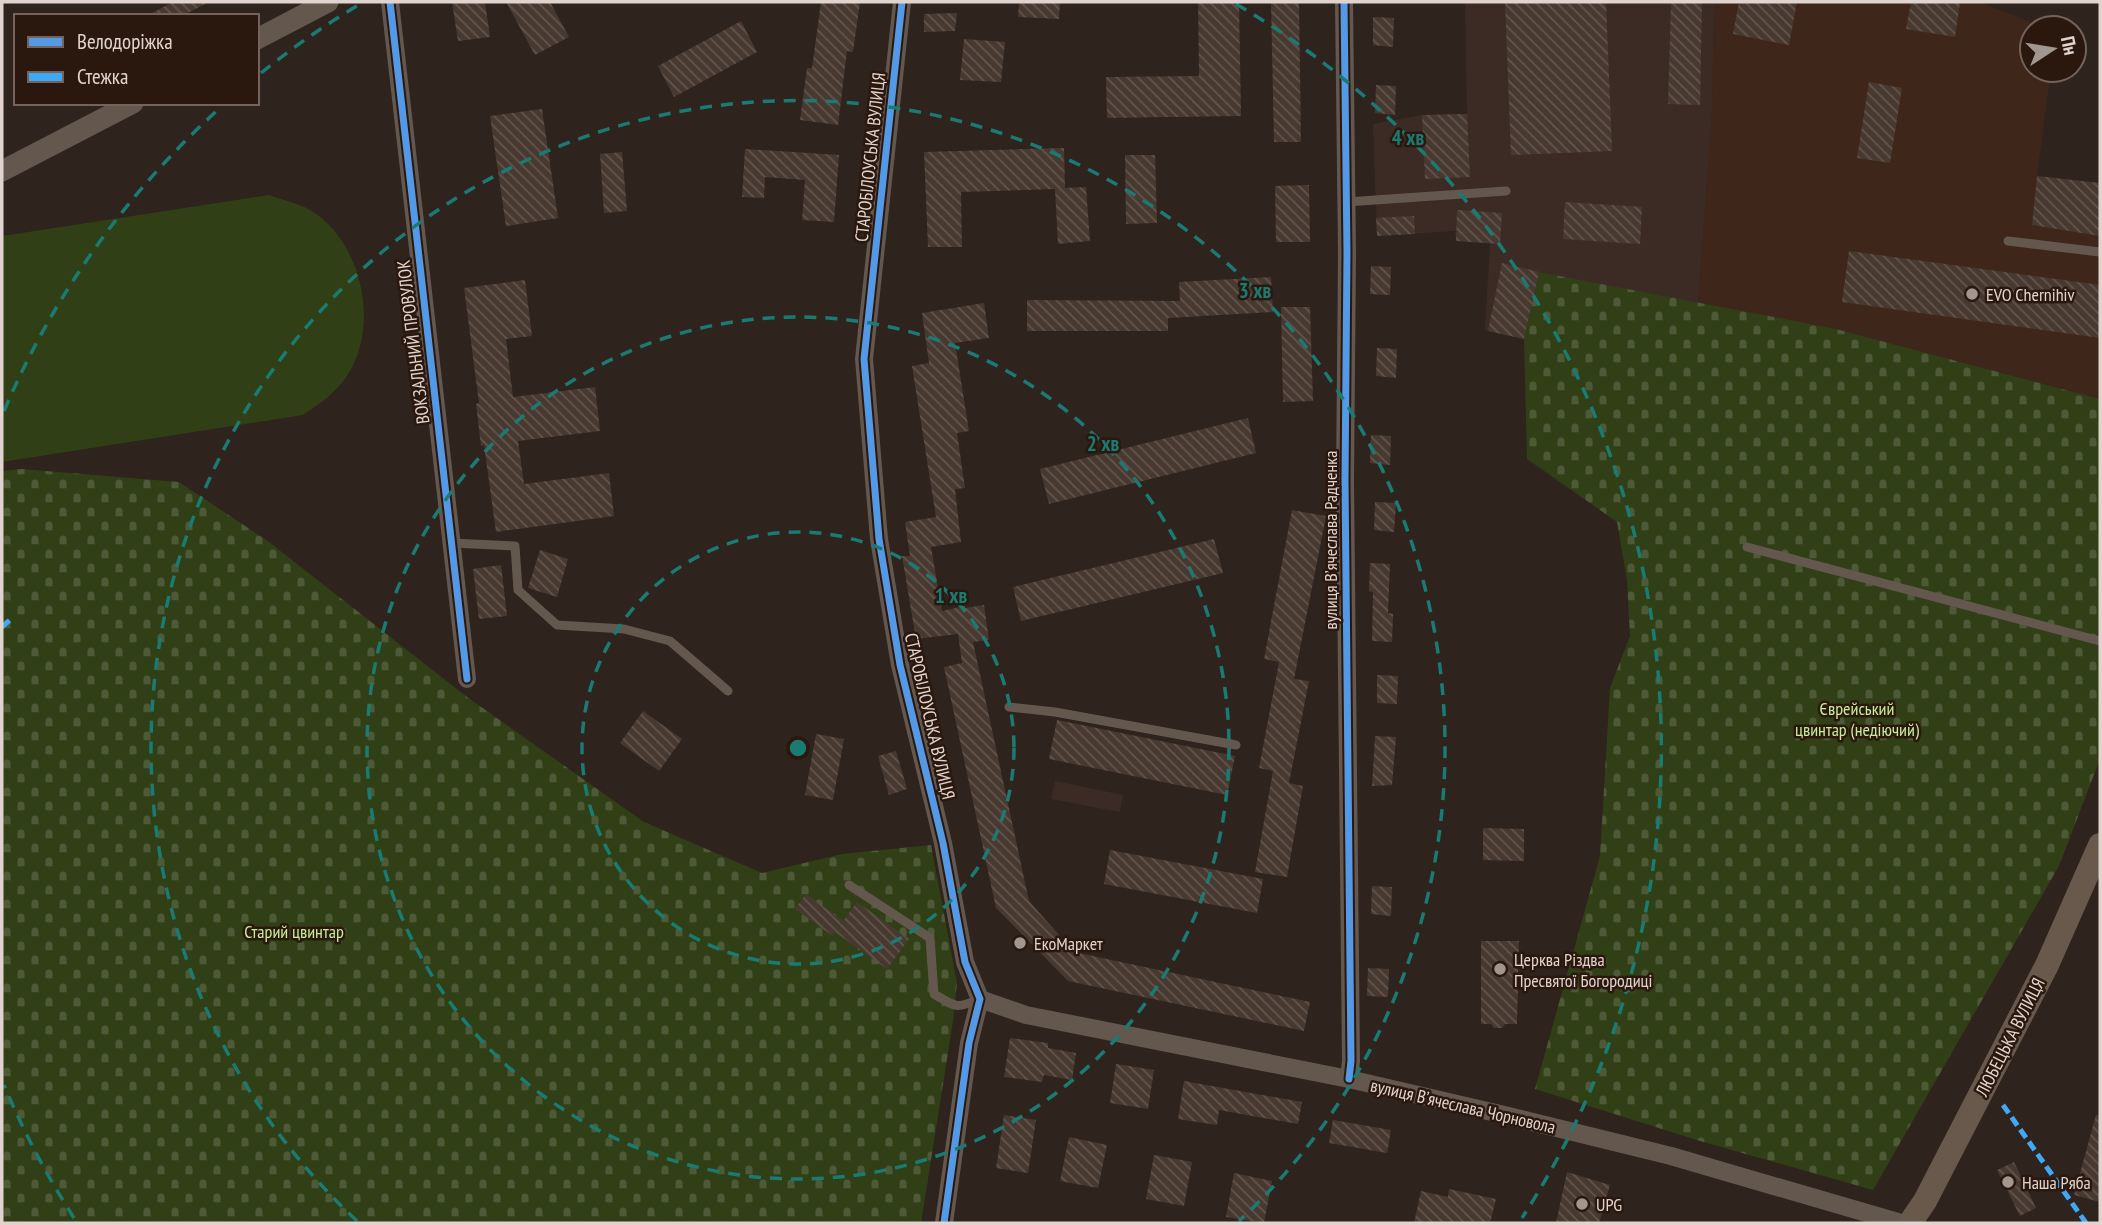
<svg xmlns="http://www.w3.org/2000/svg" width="2102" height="1225" font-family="'PT Sans Narrow',sans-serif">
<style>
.built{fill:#3e271a}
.industrial{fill:#3c2b25}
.green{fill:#303f16}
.cemetery{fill:url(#cemetery-stones)}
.building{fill:url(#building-back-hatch)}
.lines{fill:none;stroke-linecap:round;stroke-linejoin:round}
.service{stroke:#64574e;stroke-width:9}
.minor{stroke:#64574e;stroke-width:18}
.tertiary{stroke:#64574e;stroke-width:21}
.secondary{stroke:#69594d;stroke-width:24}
.quiet{stroke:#3fa9f5;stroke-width:5;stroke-dasharray:10 5;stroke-linecap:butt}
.cycleway-casing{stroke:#2a180e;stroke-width:11}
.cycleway{stroke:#5399e6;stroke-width:7}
.ring{fill:none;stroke:#1a7b73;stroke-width:3.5;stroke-dasharray:12 9}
.poi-dot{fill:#a29690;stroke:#2a180e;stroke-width:2.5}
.labels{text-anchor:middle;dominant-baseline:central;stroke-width:5;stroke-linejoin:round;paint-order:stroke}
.street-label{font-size:18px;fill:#e1d4ce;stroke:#2a180e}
.poi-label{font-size:18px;fill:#e1d4ce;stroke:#2a180e;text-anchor:start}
.park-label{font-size:18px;fill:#c6ee98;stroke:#2a180e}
.centre{fill:#1a7b73;stroke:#2a180e;stroke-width:3.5}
.ring-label{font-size:21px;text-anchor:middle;font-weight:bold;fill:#1a7b73;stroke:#2a180e;stroke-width:5;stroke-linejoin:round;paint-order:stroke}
</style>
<defs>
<pattern id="cemetery-stones" width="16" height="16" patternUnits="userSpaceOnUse" patternTransform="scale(1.75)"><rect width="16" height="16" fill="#303f16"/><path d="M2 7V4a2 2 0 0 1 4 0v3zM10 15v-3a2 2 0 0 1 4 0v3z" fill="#4e5a37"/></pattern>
<pattern id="building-back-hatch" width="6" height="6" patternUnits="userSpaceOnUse" patternTransform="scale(1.75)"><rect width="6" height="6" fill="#483930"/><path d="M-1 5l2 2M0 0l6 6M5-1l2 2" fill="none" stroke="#62554d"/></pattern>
</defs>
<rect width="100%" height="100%" fill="#2e231d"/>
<!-- built -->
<polygon class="built" points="1714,2 1980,2 2046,28 2032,28 2032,70 2051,70 2037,176 2100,183 2100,399 1836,329 1698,303 1712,114"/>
<!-- industrial -->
<g class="industrial">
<polygon points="1465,2 1714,2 1712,114 1698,303 1539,272 1524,339 1488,331 1485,329 1490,243 1456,241 1455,231 1377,236 1373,124 1422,115 1467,114"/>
<polygon points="1055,781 1123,795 1120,812 1051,799"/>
</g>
<!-- green -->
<path class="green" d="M269,195C282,200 298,203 310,210C365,242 383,337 340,385C330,397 316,406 303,415L2,462V236Z"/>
<!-- cemetery -->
<g class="cemetery">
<polygon points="1539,272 1836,329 2100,399 2100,759 2059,866 1873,1190 1700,1141 1535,1089 1600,856 1610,688 1630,636 1627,580 1617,522 1527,459 1524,339"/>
<polygon points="22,469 179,482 269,542 467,697 644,822 762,873 842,854 931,845 957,983 953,1021 921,1223 2,1223 2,471"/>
</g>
<!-- building -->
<g class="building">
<polygon points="173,2 209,2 182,16 146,16"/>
<polygon points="452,2 485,2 490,37 458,41"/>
<polygon points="506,2 550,2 569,37 535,55"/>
<polygon points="821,2 860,2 853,52 847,51 838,125 800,120 807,68 812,68"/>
<polygon points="1019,2 1060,2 1059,19 1018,17"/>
<polygon points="1198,2 1239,2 1241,116 1107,118 1106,77 1199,76"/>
<polygon points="1271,2 1299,2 1301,142 1274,142"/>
<polygon points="1505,2 1606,2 1612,151 1511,155"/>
<polygon points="1671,2 1702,2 1700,105 1668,104"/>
<polygon points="1739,2 1797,2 1789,45 1733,34"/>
<polygon points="1911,2 1960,2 1955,37 1906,29"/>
<polygon points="957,13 955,31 924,32 924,14"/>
<polygon points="1373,17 1394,18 1393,47 1373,45"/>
<polygon points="741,21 757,52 674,97 658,66"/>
<polygon points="964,39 1005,42 1001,82 960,80"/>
<polygon points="1869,82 1902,88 1890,163 1857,158"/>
<polygon points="1376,85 1396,86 1395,115 1375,113"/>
<polygon points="542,109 558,218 506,226 490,116"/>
<polygon points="1467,114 1470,177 1425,179 1422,115"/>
<polygon points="1064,148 1065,188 1086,187 1090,241 1058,244 1055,189 961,192 962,247 928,247 924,152"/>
<polygon points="745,149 839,155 834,222 802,220 805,180 765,177 764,198 742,197"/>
<polygon points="622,152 627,211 604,213 600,154"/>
<polygon points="1125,155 1155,155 1157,223 1126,224"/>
<polygon points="2037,176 2100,183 2100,236 2032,225"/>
<polygon points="1309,185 1310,242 1276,242 1275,186"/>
<polygon points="1565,202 1642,207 1640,244 1563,239"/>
<polygon points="1457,210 1502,213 1500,244 1456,241"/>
<polygon points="1414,216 1415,234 1377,236 1376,218"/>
<polygon points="1849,251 2100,285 2100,338 1842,302"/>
<polygon points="1502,263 1539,272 1524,339 1488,331"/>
<polygon points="1371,266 1391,267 1390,295 1370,294"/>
<polygon points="1271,277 1273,312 1168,318 1168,331 1027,331 1027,300 1180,301 1179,282"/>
<polygon points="525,280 532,336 506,339 513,397 595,387 600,431 518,441 524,484 609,473 614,516 496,532 484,445 481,446 476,404 479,403 464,288"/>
<polygon points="984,303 989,338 955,343 969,431 957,433 965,488 955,489 961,542 931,547 942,611 965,606 965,608 984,605 989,640 973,642 1029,901 1074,952 1310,1002 1304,1031 1068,981 996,908 944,667 962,663 958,634 916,639 902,556 910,556 905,522 936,517 912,366 929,363 922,313"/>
<polygon points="1281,307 1310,307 1313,401 1283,402"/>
<polygon points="1377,348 1397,349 1396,378 1376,376"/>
<polygon points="1248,418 1256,453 1049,504 1040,469"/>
<polygon points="1371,435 1391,436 1390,465 1370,463"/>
<polygon points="1375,502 1396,503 1394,532 1374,530"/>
<polygon points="1292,510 1326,516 1294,679 1309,681 1289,783 1303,786 1287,877 1255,872 1273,771 1259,768 1279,662 1264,659"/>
<polygon points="1214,539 1223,573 1021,621 1013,587"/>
<polygon points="540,550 568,559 557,597 528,588"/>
<polygon points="1370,563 1390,564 1388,613 1393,614 1392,642 1372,641 1373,592 1369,591"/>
<polygon points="501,565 507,616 479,619 473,569"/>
<polygon points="1377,675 1398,676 1397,704 1377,703"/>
<polygon points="643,711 682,739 659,771 620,743"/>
<polygon points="1057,720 1235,756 1227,795 1049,759"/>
<polygon points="816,734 844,739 833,800 805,795"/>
<polygon points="1375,736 1396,737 1392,785 1372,786"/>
<polygon points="896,751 907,789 889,795 878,756"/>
<polygon points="1483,828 1524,829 1524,861 1483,860"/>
<polygon points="1110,850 1263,879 1257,913 1104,884"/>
<polygon points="1372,886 1392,887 1391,916 1371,914"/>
<polygon points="806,894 843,921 836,931 857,902 909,939 887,969 835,932 833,936 795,909"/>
<polygon points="1481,941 1519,941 1517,1024 1505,1024 1502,1028 1494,1028 1491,1024 1481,1024"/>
<polygon points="1368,968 1389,969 1388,997 1367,996"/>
<polygon points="1010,1038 1048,1043 1048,1048 1076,1053 1072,1080 1044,1075 1042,1082 1004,1077"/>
<polygon points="1116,1064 1154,1070 1148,1109 1110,1103"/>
<polygon points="1184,1081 1302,1102 1298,1124 1219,1110 1217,1125 1178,1119"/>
<polygon points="1004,1115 1036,1120 1028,1173 996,1168"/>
<polygon points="2096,1115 2100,1115 2100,1202 2074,1195"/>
<polygon points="1333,1120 1391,1130 1387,1153 1329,1143"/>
<polygon points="1069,1137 1107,1145 1098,1188 1060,1181"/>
<polygon points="1154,1155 1192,1162 1184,1206 1146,1199"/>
<polygon points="2014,1162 2036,1208 2020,1216 1997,1170"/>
<polygon points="1567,1172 1610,1185 1599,1223 1556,1223"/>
<polygon points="1234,1173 1272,1181 1264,1223 1226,1217"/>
<polygon points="1449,1189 1496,1199 1490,1223 1414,1223 1421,1191 1448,1197"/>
</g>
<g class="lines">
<!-- service -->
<g class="service">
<polyline points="1346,202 1506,191"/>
<polyline points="2008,241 2100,252"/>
<polyline points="452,543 515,546 518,590 557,625 624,629 670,641 728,691"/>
<polyline points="1747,547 2100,641"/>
<polyline points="1009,707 1055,712 1236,745"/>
<path d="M849,885L930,938L934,994C955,1006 955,1010 979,999"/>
</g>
<!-- minor -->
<g class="minor">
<polyline points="390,2 467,679"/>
<polyline points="902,2 864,359 879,539 900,665 943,843 965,962 980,999 969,1043 944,1223"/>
<polyline points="1344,2 1347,253 1345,481 1351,1061 1349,1079"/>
<polyline points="980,999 1026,1015 1349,1079 1496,1113 1671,1156 1901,1223"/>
</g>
<!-- tertiary -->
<g class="tertiary">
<polyline points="257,39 328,2"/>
<polyline points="2,171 133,103"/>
</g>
<!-- secondary -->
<polyline class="secondary" points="1910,1223 1925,1201 2047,965 2100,845"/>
<!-- quiet -->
<g class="quiet">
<polyline points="2,627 12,618"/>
<polyline points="2003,1105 2086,1223"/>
</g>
<defs>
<g id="cycleway">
<polyline points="390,2 467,679"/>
<polyline points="902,2 864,359 879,539 900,665 943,843 965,962 980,999 969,1043 944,1223"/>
<polyline points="1344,2 1347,253 1345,481 1351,1061 1349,1079"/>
</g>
</defs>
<!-- cycleway casing -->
<use href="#cycleway" class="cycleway-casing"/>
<!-- cycleway -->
<use href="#cycleway" class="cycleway"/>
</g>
<!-- distance rings -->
<g class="ring">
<circle cx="798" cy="748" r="216"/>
<circle cx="798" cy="748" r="431"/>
<path d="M357 1221A647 647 0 1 1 1239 1221"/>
<path d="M74 1218A863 863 0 0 1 4 1085M4 411A863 863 0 0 1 221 107M261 73A863 863 0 0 1 360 4M1236 4A863 863 0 0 1 1522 1218"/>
</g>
<!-- markers -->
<g class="poi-dot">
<circle cx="1972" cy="294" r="7"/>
<circle cx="1020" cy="943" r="7"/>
<circle cx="1500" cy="969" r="7"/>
<circle cx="2008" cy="1182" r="7"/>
<circle cx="1582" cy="1204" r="7"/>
</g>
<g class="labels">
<!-- street labels -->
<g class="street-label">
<text transform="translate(870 157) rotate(-84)">СТАРОБІЛОУСЬКА ВУЛИЦЯ</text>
<text transform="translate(413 342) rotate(-97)">ВОКЗАЛЬНИЙ ПРОВУЛОК</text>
<text transform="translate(1330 540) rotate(-90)">вулиця Вʼячеслава Радченка</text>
<text transform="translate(930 716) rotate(77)">СТАРОБІЛОУСЬКА ВУЛИЦЯ</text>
<text transform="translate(2010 1037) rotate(-63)">ЛЮБЕЦЬКА ВУЛИЦЯ</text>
<text transform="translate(1463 1106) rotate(13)">вулиця Вʼячеслава Чорновола</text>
</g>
<!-- poi labels -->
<g class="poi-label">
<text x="1986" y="294">EVO Chernihiv</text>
<text x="1034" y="943">ЕкоМаркет</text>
<text x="1514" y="959">Церква Різдва<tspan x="1514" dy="21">Пресвятої Богородиці</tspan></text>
<text x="2022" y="1182">Наша Ряба</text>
<text x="1596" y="1204">UPG</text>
</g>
<!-- park labels -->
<g class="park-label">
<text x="1857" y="708">Єврейський<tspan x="1857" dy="21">цвинтар (недіючий)</tspan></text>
<text x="294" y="931">Старий цвинтар</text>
</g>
</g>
<circle cx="798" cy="748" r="10" class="centre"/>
<g class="ring-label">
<text x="1408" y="145">4 хв</text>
<text x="1255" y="298">3 хв</text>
<text x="1103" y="451">2 хв</text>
<text x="951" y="603">1 хв</text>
</g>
<!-- border -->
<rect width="2102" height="1225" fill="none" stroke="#e1d4ce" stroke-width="7"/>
<!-- legend -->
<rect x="14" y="14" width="245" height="91" fill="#2a180e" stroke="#73635b" stroke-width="2"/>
<rect x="28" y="37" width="35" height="10" fill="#5399e6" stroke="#73635b" stroke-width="2"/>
<text x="77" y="49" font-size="21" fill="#e1d4ce">Велодоріжка</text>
<rect x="28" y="72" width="35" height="10" fill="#3fa9f5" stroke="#73635b" stroke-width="2"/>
<text x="77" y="84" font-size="21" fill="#e1d4ce">Стежка</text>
<!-- north arrow -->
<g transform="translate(2053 49) rotate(78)"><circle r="33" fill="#2a180e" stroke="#73635b" stroke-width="2"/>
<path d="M0-5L12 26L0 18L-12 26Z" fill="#a29690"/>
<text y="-10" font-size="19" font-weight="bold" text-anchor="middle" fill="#e1d4ce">Пн</text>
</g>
</svg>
